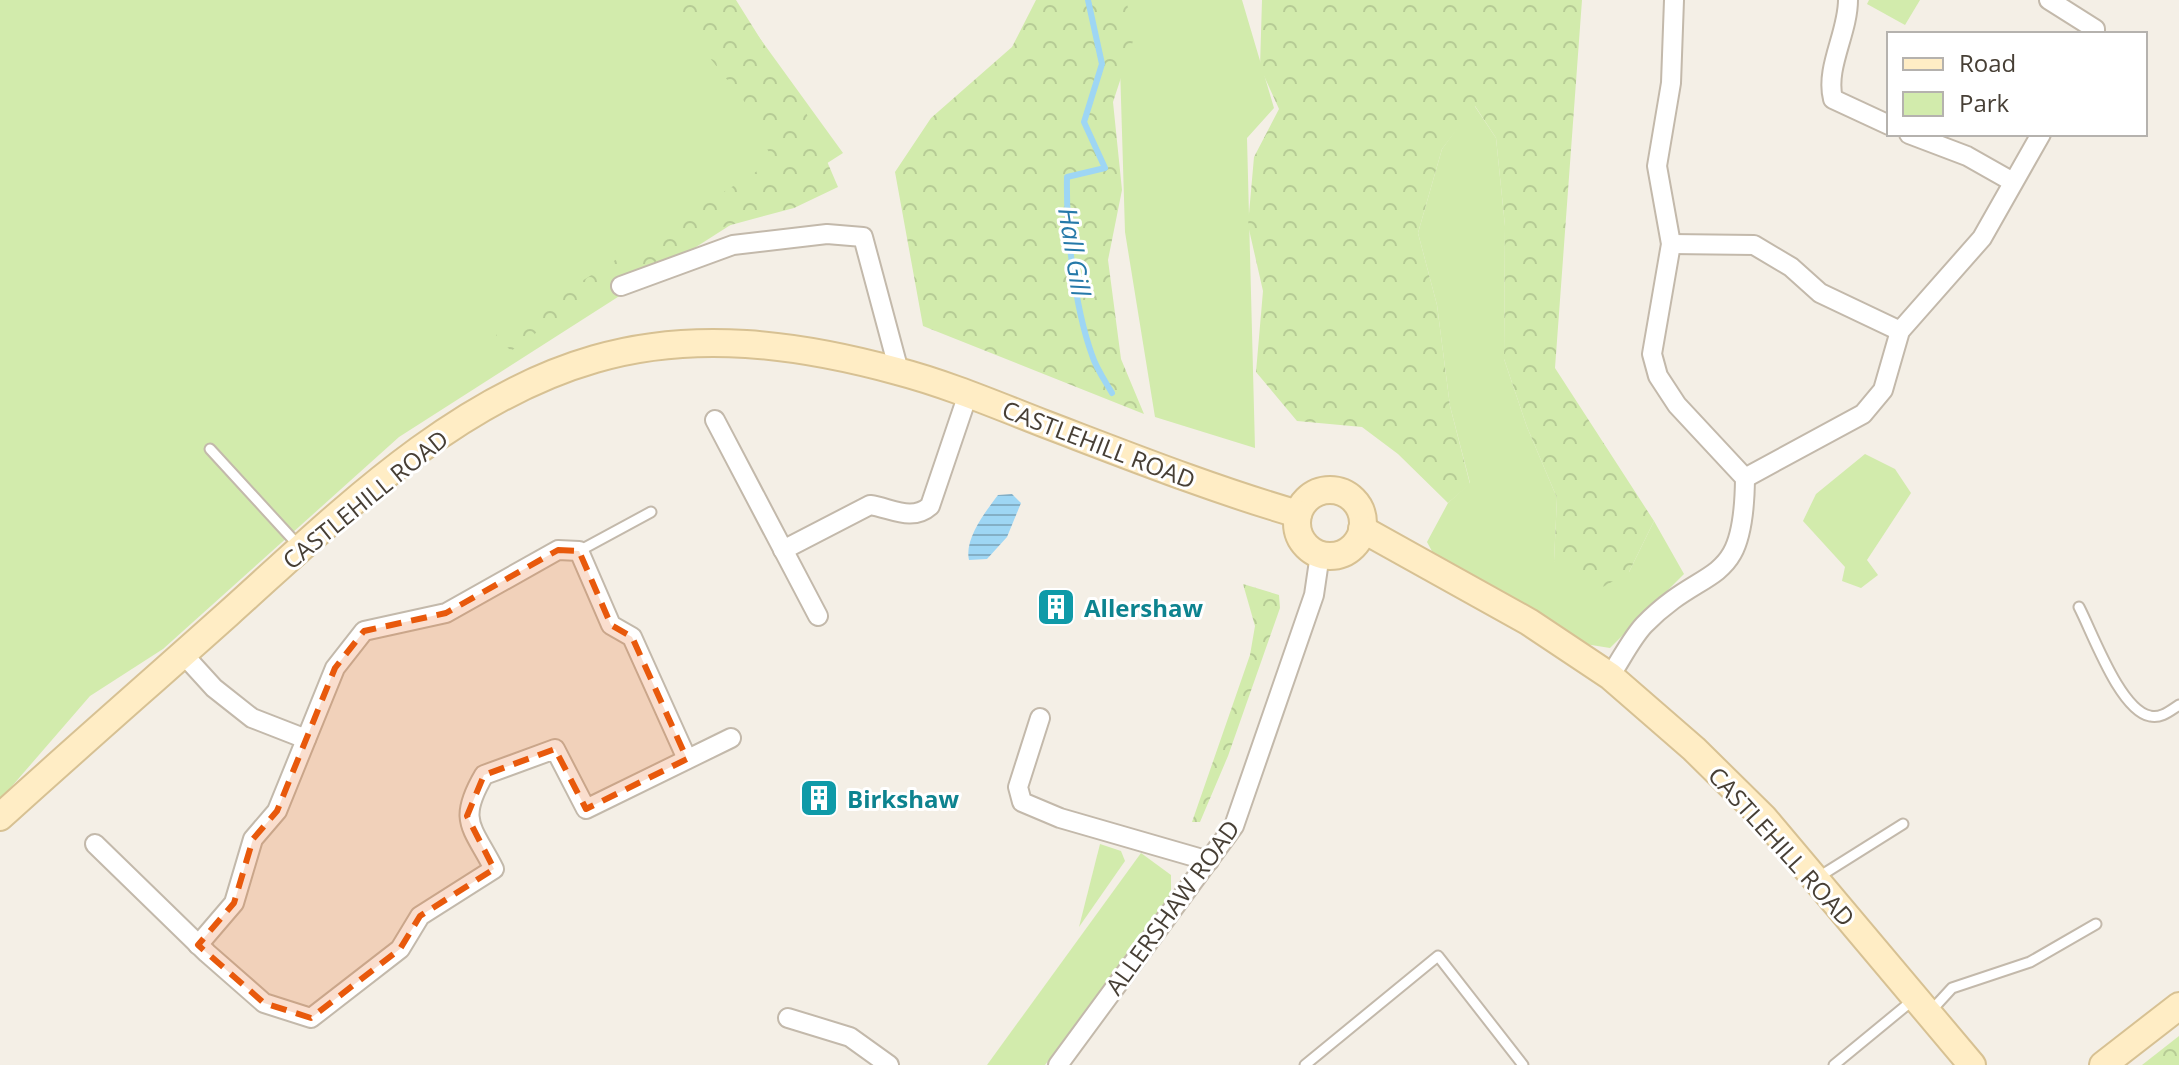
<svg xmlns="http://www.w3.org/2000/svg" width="2179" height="1065" font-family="'Open Sans',sans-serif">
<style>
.green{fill:#d2ebac}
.forest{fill:url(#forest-crowns)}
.water{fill:url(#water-rules)}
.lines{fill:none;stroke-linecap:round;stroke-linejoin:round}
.stream{stroke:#9ed6f4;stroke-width:6}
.lane-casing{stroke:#c3b9ab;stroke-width:13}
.street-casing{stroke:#c3b9ab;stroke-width:22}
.secondary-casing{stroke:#d7c193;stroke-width:30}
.lane{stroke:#fff;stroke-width:9}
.street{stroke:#fff;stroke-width:18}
.secondary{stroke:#ffedc5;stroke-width:26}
.marked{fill:#e8590c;fill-opacity:0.2;stroke:#e8590c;stroke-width:6;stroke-dasharray:16 10;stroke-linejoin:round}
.labels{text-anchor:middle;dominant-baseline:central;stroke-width:6;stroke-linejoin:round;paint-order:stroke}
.street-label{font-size:24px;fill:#473f35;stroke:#fff}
.culture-label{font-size:24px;font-weight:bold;fill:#0d838f;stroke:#fff;text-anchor:start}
.water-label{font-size:26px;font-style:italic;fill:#2579a9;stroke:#fff}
</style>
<defs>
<pattern id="forest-crowns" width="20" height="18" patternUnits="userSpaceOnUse" patternTransform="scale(2)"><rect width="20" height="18" fill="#d2ebac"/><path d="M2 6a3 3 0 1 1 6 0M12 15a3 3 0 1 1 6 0" fill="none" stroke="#b6cb95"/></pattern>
<pattern id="water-rules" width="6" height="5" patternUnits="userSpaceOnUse" patternTransform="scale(2)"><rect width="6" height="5" fill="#9ed6f4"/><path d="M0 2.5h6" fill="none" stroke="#83afc6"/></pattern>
</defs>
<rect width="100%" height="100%" fill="#f4efe6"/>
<!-- green -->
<g class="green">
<polygon points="0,0 732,0 843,153 399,437 163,649 90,696 0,800"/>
<polygon points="1118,0 1242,0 1274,108 1247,138 1255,448 1155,417 1125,232"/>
<polygon points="1869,0 1920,0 1905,25 1867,4"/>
<polygon points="1474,105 1496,138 1505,226 1504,359 1527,427 1557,498 1554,561 1629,572 1654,521 1684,574 1610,648 1585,644 1440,566 1427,542 1448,503 1470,483 1450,406 1437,305 1418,233 1442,149"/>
<polygon points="1865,454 1895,469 1911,493 1867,560 1878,575 1861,588 1842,581 1845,567 1803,521 1816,494"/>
<polygon points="1100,844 1121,851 1125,861 1079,927"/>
<polygon points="1141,853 1171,875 1171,895 1045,1065 987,1065"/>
</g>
<!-- forest -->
<g class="forest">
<polygon points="664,0 736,0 805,110 838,187 794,208 716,229 569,309 511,351 496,335 773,161 744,101"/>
<polygon points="1036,0 1126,0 1135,35 1113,102 1122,190 1108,260 1121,359 1144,414 923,326 895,172 931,118 1012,47"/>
<polygon points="1262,0 1582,0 1555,368 1654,521 1629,572 1589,595 1554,561 1557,498 1527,427 1504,359 1505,226 1496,138 1475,106 1442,149 1418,233 1437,305 1450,406 1470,484 1448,503 1398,454 1362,427 1297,421 1256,372 1263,291 1248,225 1254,157 1279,109 1260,67"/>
<polygon points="1243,584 1279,595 1280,608 1228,756 1200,822 1192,822 1250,655 1255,626"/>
<polygon points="2179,1036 2179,1065 2142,1065"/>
</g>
<!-- water -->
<path class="water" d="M1012,494L1021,503L1007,537L987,559L969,560C964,539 986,511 998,495Z"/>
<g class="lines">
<!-- stream -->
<path class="stream" d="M1088,0L1102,64L1084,122L1105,168L1067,177C1066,229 1074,305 1092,355C1096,368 1105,381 1112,393"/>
<defs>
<g id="lane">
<polyline points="210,449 299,546"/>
<polyline points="579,551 651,512"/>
<path d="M2079,607C2093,634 2120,710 2150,716C2161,719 2171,710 2179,705"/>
<polyline points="1817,878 1903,824"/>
<polyline points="1929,1013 1952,988 2030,962 2096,924"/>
<polyline points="1305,1065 1438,956 1523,1065"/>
<polyline points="1834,1065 1913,1000"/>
</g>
<g id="street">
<path d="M1848,0C1848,33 1825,68 1833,99L1889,125"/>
<polyline points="2049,0 2095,29 2095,34"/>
<polyline points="1909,134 1967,156 2013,182"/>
<polyline points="1671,244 1754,245 1791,267 1820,293 1900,331"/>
<polyline points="621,286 733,245 827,234 863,237 899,371"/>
<polyline points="715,420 818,616"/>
<polyline points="1745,478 1863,414 1883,390 1900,331 1982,238 2041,134"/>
<path d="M783,550L870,505C891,508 912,522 930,506L968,394"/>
<polyline points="183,654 214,688 252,718 306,739"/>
<path d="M1610,676C1621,660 1631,639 1644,625C1707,560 1744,593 1745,478L1677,405L1658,376L1652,354L1671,244L1657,166L1671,83L1674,0"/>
<polyline points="1040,718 1018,787 1022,802 1060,818 1209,861"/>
<path d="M95,844L207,953L264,1003L311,1018L400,949L420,916L494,869C472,826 457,821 484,775L555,749L586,809L731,738"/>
<polyline points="198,945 234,903 253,839 277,811 335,668 364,631 446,613 558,550 579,551 611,625 632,637 687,759"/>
<polyline points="788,1018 850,1037 889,1065"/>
<polyline points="1058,1065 1234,826 1314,595 1320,554"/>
</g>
<g id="secondary">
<circle cx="1330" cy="523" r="33"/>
<polyline points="1362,529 1529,622 1610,676 1694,749 1764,818 1972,1065"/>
<path d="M0,817C76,748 153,681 229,613C337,516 452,400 595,359C694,330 798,344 897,371C947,384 996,405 1045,424C1129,456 1212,489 1298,514"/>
<polyline points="2103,1065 2179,1006"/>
</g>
</defs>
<!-- lane casing -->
<use href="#lane" class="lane-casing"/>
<!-- street casing -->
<use href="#street" class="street-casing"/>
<!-- secondary casing -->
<use href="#secondary" class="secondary-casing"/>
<!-- lane -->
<use href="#lane" class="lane"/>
<!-- street -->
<use href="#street" class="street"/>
<!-- secondary -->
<use href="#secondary" class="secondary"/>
</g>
<!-- marked area -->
<path class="marked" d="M558,550L579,551L611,625L632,637L687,759L586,809L555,749L484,775L467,816L494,869L420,916L400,949L311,1018L264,1003L198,945L234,903L253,839L277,811L335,668L364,631L446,613Z"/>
<!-- icons -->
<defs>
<symbol id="building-square" viewBox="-11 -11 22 22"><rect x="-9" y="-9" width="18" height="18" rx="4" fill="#0f9aa8" stroke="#fff"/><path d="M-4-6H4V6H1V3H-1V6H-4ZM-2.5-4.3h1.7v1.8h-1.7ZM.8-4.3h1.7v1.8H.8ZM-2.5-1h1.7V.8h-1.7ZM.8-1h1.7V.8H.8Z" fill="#fff"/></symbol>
</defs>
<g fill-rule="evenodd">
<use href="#building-square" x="1034" y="585" width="44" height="44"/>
<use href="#building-square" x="797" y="776" width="44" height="44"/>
</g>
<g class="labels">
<!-- street labels -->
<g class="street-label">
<text transform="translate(1099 444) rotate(21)">CASTLEHILL ROAD</text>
<text transform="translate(365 499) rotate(-39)">CASTLEHILL ROAD</text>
<text transform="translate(1782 846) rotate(48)">CASTLEHILL ROAD</text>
<text transform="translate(1172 907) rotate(-54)">ALLERSHAW ROAD</text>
</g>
<!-- culture labels -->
<g class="culture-label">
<text x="1084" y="607">Allershaw</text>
<text x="847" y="798">Birkshaw</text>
</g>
<!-- water labels -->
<g class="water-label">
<text transform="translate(1075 252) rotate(81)">Hall Gill</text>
</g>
</g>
<!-- legend -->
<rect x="1887" y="32" width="260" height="104" fill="#ffffff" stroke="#b5b2ae" stroke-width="2"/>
<rect x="1903" y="58" width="40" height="12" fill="#ffedc5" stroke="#b5b2ae" stroke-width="2"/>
<text x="1959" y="72" font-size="24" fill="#473f35">Road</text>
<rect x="1903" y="92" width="40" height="24" fill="#d2ebac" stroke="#b5b2ae" stroke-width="2"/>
<text x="1959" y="112" font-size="24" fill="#473f35">Park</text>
</svg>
